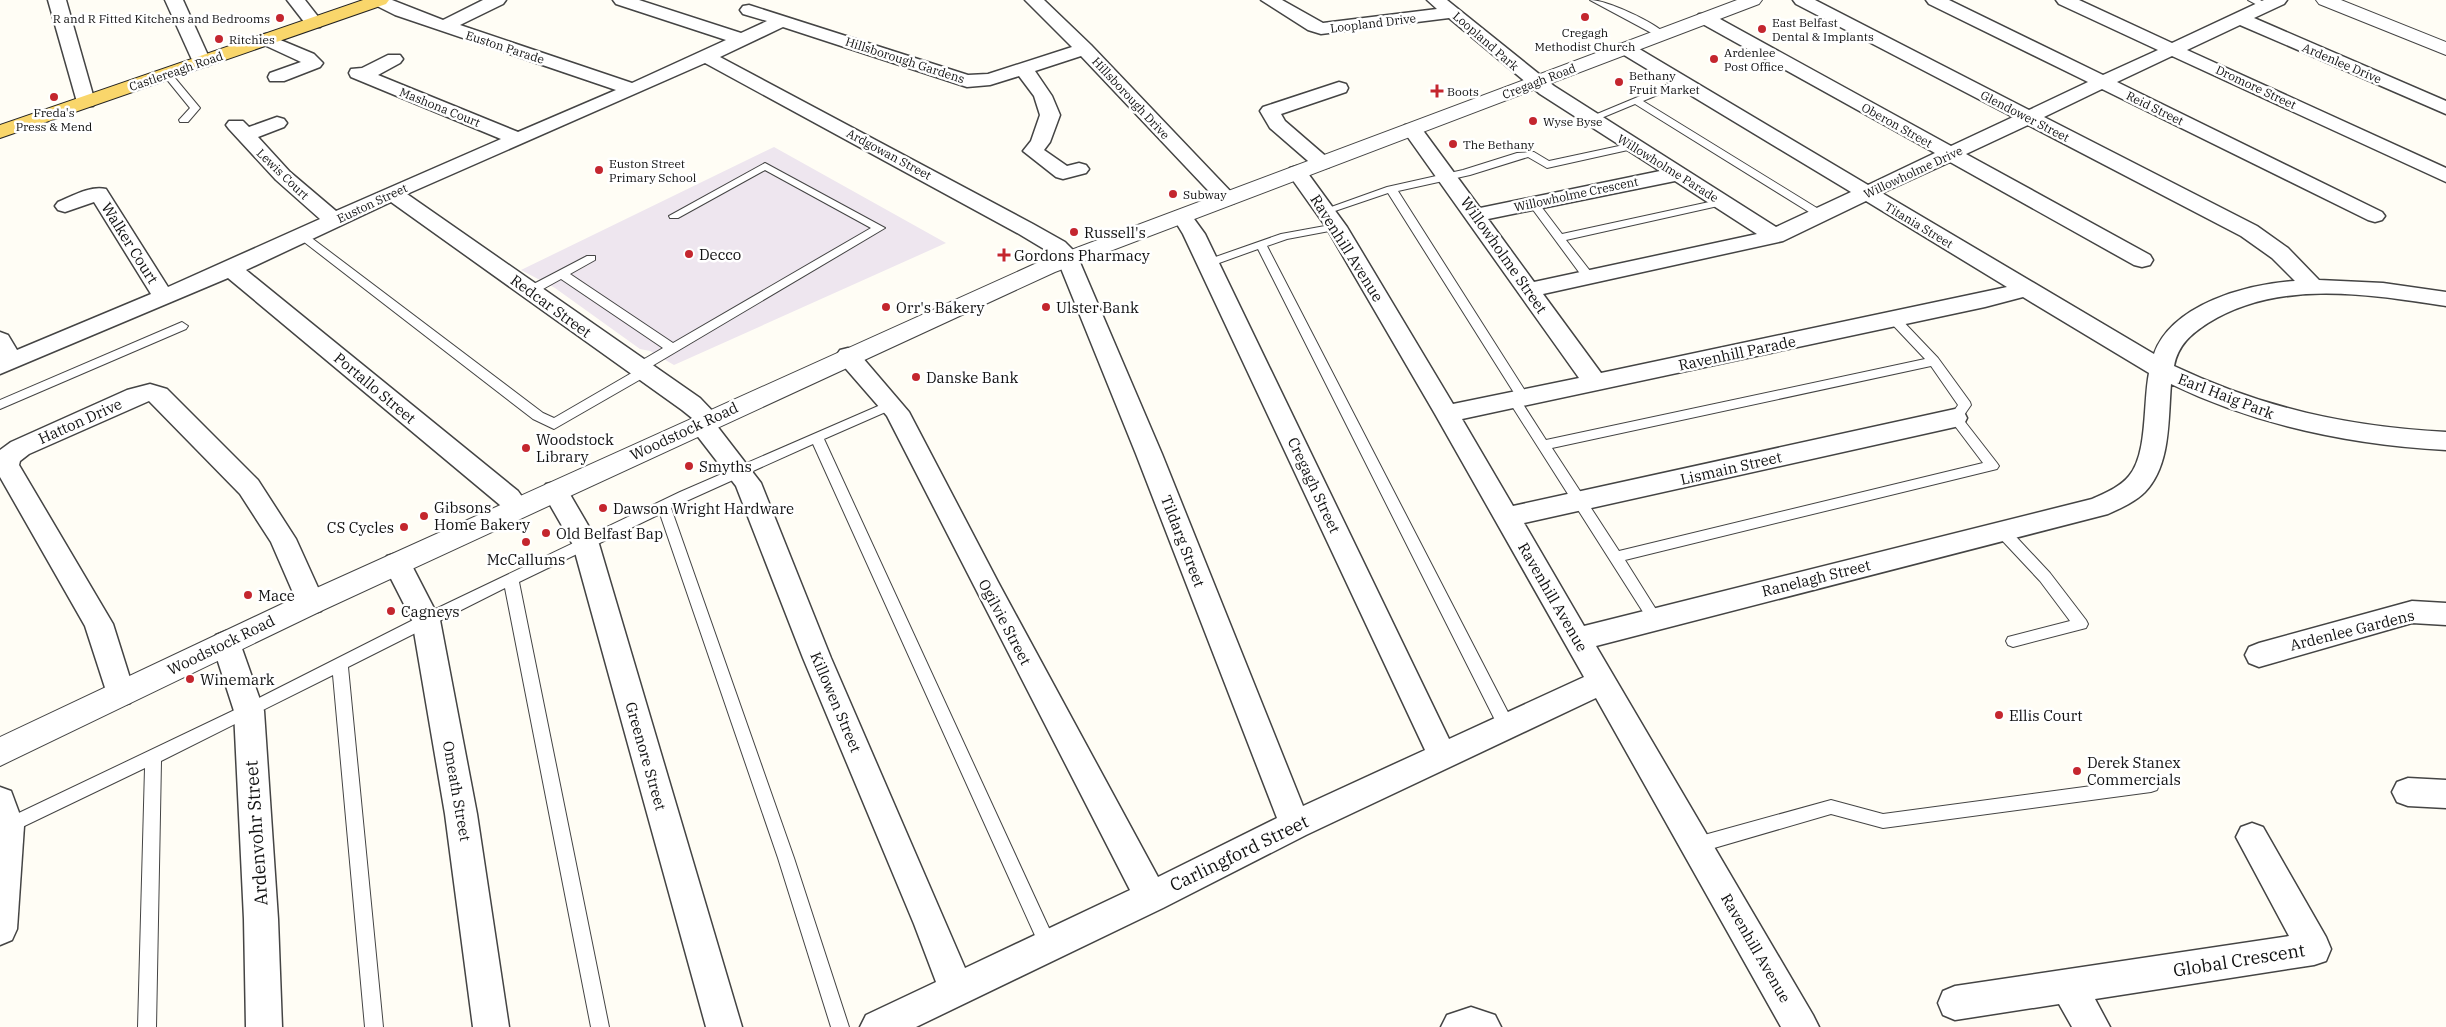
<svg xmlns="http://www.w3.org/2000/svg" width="2446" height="1027" font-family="'IBM Plex Serif',serif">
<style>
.industrial{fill:#eee6ef}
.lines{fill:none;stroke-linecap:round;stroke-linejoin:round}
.service-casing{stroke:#444;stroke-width:2}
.minor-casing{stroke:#444;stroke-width:3}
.tertiary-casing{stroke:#444;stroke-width:2}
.primary-casing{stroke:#222;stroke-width:2}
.service{fill:#fff;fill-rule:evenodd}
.minor{fill:#fff;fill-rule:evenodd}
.tertiary{fill:#fff;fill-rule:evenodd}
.primary{fill:#f9d66b;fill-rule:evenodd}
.poi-dot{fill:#c4262e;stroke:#fff;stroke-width:2}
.labels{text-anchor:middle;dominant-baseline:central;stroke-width:5;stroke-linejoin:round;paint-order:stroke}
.far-poi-label{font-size:12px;fill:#111;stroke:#fff;text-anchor:start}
.far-street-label{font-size:12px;fill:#111;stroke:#fff}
.poi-label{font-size:15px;fill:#111;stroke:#fff;text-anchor:start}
.street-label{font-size:15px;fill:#111;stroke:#fff}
.near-street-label{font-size:18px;fill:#111;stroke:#fff}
</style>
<rect width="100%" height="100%" fill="#fffdf5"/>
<!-- industrial -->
<polygon class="industrial" points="774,147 946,243 674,365 650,351 640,349 555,288 521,270"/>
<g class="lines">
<defs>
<g id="service">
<path d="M1590,0C1607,0 1654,22 1667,35L1659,37Z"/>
<polygon points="2248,0 2260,0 2271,6 2263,8"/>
<polygon points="164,72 170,72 200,108 188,122 180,122 179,120 190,108 164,76"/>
<polygon points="1681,79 1686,82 1684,84 1643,101 1825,213 1825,217 1817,217 1635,104 1594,121 1590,122 1585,119"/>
<path d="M1633,143L1637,144V148L1547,168L1528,157L1470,175L1398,191L1529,397L1527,400L1521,401L1546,440L1925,359L1890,322L1888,319L1894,315L1898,316L1938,358L1970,402L1971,405L1962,418L1997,463L1999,466L1997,469L1625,560L1662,619L1660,623L1655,625L1650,623L1510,403L1508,400L1510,397L1516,396L1388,193L1329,213L1325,214L1320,211L1387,187L1463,170L1517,153L1534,152L1549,161ZM1931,366L1958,405L1949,418L1983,463L1619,551L1552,448Z"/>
<polygon points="765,163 885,228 647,369 650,372 648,375 554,429 533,419 295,235 297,233 305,233 543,413 554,418 635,371 632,368 634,365 663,348 561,279 534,294 526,294 526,288 587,256 595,256 595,260 570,274 673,343 871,228 765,170 678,218 670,218 669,216"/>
<polygon points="1723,199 1727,200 1727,204 1566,240 1594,276 1588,280 1584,279 1528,203 1529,201 1537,201 1562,234"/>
<polygon points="1336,224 1340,225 1340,229 1287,239 1267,246 1513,722 1515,727 1513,732 1507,734 1501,732 1258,249 1208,267 1202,263 1204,261 1281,234"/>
<polygon points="182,322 188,326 186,329 0,409 0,400"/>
<polygon points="892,400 898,404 897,407 824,439 1054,939 1057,945 1054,951 1048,954 1042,951 813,444 671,508 794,858 849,1027 831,1027 778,858 660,514 519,582 609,1027 591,1027 505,588 348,667 383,1027 365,1027 333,675 161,761 156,1027 138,1027 145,768 14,831 8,833 2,831 0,827 2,821 243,706 421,616 680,492"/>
<polygon points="2002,526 2007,527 2050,573 2086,620 2088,624 2086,628 2013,647 2008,645 2006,641 2008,637 2070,621 2040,581 1997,535 1995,531 1997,527"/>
<polygon points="2151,778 2157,780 2159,785 2157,790 2151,792 1883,828 1831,814 1697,853 1691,850 1689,845 1691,840 1697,837 1831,800 1883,814"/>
</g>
<g id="minor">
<polygon points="48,0 66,0 95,102 93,106 79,106 77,102"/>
<polygon points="165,0 183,0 211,62 208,66 196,66 193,62"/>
<polygon points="287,0 305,0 323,23 320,27 308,27"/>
<path d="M370,0H392L443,20L483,0H506L503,4L460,25L632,83L726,40L616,4L613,0H639L741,33L767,21L743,14L740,10L743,6L749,5L968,75L988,74L1072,47L1025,0H1044L1091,45L1234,195L1237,199L1234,203L1227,205L1220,203L1081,56L1035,71L1052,96L1060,115L1050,142L1044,150L1067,166L1079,163L1086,165L1089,169L1086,173L1063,179L1056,177L1023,151L1031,141L1040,115L1034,96L1019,76L990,85L967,87L783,27L720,57L1033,224L1065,242L1076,253L1162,454L1303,806L1425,750L1183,234L1172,216L1175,212L1182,210L1189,212L1205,234L1449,739L1584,677L1435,414L1326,227L1287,172L1290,168L1297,166L1304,168L1347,227L1453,404L1579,378L1402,129L1405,125H1419L1480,208L1660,171L1540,94L1449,18L1321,34L1308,30L1261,0H1282L1323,23L1437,9L1427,0H1447L1554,86L1776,227L1851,192L1619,52L1616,48L1619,44H1631L1868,185L1935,153L1699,22L1696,18L1699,14H1711L1951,146L2013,117L1796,4L1793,0H1815L2029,110L2088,82L1929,4L1926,0H1949L2103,75L2158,50L2059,4L2056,0H2079L2172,43L2264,0H2287L2284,4L2254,18L2446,101V114L2240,25L2187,50L2446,168V182L2172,56L2117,82L2382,212L2385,216L2382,220L2375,222L2368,220L2102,89L2044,117L2257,226L2288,248L2319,280L2383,283L2446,292V306C2367,294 2279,279 2208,323C2191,334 2178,345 2174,366C2263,408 2348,427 2446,432V450C2351,445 2258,426 2171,384C2168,419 2171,465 2145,492C2135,502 2121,508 2108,514L1596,646L1813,1015L1819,1027H1781L1596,698L1306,835L1163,908L916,1027H860L866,1015L936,982L914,924L803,658L736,486L692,429L689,423L692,418L682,410L391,202L246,270L518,491L530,508L526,515C513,519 508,515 500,505L228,278L0,374V332L8,335L17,350L151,294L94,202L65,212L58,210L55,206L58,202C72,196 91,185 106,189L168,287L320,219L276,180L229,129L226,125L229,121H243L249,127L277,117L284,119L287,123L284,127L258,137L290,172L336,211L501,139L351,77L349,73L351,69L362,68L388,55H400L403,59L400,63L378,75L518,132L616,90L395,15L373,4ZM705,63L1019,234L1049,252L1058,261L1136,454L1277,818L1158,877L998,582L909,412L856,350L848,348L840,350L836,356L840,362L887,416L1130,890L965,968L831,658L761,483L717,426L721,420L700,398L407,194ZM2028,125L2241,236L2272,258L2295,281C2247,284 2172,304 2154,354L1882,193L1950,162L2134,265L2142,267L2150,265L2153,260L2150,255L1966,154ZM1675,181L1757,234L1534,282L1488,219ZM1866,201L2007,287L1601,373L1543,294L1783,241ZM2023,297L2149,373C2143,402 2148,454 2129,476C2120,487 2105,493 2092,499L1584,626L1524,523L1955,427L1964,424L1967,418L1964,412L1955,409L1513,506L1462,419L1985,307Z"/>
<polygon points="266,34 314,54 323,63 320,67 284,81 270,81 268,77 270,73 301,62 260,43 257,39 260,35"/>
<polygon points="1339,82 1346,84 1348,88 1346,92 1281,114 1285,121 1329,159 1332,163 1329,167 1322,169 1315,167 1270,128 1260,111 1263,107"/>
<polygon points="150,384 167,389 258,480 296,539 325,603 321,611 311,614 301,611 271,542 240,494 149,401 29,454 20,461 19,465 113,624 135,694 130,703 120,706 110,703 85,626 0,477 0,450 11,442 127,390"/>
<polygon points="555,482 564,484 599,544 742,1027 706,1027 573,545 542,491 546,484"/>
<polygon points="397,553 407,556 440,620 477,814 509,1027 473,1027 445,814 412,620 383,563 387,556"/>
<polygon points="2412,601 2446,603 2446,625 2412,623 2259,667 2249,663 2245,655 2249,647 2259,643"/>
<polygon points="226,631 236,635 240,643 264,711 278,919 282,1027 246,1027 244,919 234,711 212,643 216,635"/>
<polygon points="2408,778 2446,780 2446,808 2408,806 2397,802 2392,792 2397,782"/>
<polygon points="0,787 11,791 24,826 17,929 12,940 0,945"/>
<polygon points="2252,823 2263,827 2326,937 2331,949 2326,961 2314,965 2095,999 2110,1027 2072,1027 2059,1004 1955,1020 1943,1015 1938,1003 1943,991 1955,986 2289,936 2236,837 2241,827"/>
<polygon points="1471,1007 1495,1015 1501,1027 1441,1027 1447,1015"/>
</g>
<g id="tertiary">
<polygon points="1737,0 1762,0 1759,4 1055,272 321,611 0,766 0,737 301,595 1039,262"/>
<polygon points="2316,0 2341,0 2446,42 2446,55 2319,4"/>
</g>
<polygon id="primary" points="363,0 389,0 386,4 0,138 0,125"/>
</defs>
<!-- service casing -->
<use href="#service" class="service-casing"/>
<!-- minor casing -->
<use href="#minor" class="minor-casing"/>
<!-- tertiary casing -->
<use href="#tertiary" class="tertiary-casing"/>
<!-- primary casing -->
<use href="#primary" class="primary-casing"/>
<!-- service -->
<use href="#service" class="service"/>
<!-- minor -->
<use href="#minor" class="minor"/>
<!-- tertiary -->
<use href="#tertiary" class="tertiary"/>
<!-- primary -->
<use href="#primary" class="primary"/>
</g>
<!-- markers -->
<g class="poi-dot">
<circle cx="1585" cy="17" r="5"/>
<circle cx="280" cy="18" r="5"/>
<circle cx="1762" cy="29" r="5"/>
<circle cx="219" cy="39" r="5"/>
<circle cx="1714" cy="59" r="5"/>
<circle cx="1619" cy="82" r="5"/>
<path d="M1434.5 83.5h5v5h5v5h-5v5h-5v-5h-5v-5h5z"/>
<circle cx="54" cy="97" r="5"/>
<circle cx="1533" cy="121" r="5"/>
<circle cx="1453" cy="144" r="5"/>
<circle cx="599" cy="170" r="5"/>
<circle cx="1173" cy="194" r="5"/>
<circle cx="1074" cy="232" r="5"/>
<circle cx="689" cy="254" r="5"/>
<path d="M1001.5 247.5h5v5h5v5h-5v5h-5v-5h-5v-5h5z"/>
<circle cx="886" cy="307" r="5"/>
<circle cx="1046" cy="307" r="5"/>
<circle cx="916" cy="377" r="5"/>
<circle cx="526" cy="448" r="5"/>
<circle cx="689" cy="466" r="5"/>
<circle cx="603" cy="508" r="5"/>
<circle cx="424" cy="516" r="5"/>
<circle cx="404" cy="527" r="5"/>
<circle cx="546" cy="533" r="5"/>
<circle cx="526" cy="542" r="5"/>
<circle cx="248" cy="595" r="5"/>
<circle cx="391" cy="611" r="5"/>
<circle cx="190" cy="679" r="5"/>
<circle cx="1999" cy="715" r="5"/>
<circle cx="2077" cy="771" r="5"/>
</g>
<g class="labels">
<!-- far-poi labels -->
<g class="far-poi-label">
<text x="270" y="18" text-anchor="end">R and R Fitted Kitchens and Bedrooms</text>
<text x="1772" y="22">East Belfast<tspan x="1772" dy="14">Dental &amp; Implants</tspan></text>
<text x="1585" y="32" text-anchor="middle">Cregagh<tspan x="1585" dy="14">Methodist Church</tspan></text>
<text x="229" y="39">Ritchies</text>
<text x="1724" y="52">Ardenlee<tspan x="1724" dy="14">Post Office</tspan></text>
<text x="1629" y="75">Bethany<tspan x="1629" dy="14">Fruit Market</tspan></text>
<text x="1447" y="91">Boots</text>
<text x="54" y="112" text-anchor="middle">Freda's<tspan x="54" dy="14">Press &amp; Mend</tspan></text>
<text x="1543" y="121">Wyse Byse</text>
<text x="1463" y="144">The Bethany</text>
<text x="609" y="163">Euston Street<tspan x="609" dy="14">Primary School</tspan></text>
<text x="1183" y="194">Subway</text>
</g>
<!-- far-street labels -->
<g class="far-street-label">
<text transform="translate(1373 23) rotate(-7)">Loopland Drive</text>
<text transform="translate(1486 41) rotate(41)">Loopland Park</text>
<text transform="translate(505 47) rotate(18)">Euston Parade</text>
<text transform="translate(905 60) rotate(18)">Hillsborough Gardens</text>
<text transform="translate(2342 63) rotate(23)">Ardenlee Drive</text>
<text transform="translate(176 71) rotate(-19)">Castlereagh Road</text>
<text transform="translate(1539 81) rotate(-21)">Cregagh Road</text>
<text transform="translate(2256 87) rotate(25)">Dromore Street</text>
<text transform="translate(1131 98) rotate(47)">Hillsborough Drive</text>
<text transform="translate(440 107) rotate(22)">Mashona Court</text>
<text transform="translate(2155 108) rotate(26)">Reid Street</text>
<text transform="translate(2025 116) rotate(27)">Glendower Street</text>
<text transform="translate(1897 125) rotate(29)">Oberon Street</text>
<text transform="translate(889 154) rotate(28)">Ardgowan Street</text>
<text transform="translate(1668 168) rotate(32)">Willowholme Parade</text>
<text transform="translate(1913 172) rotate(-25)">Willowholme Drive</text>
<text transform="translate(283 174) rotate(44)">Lewis Court</text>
<text transform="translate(1576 194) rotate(-12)">Willowholme Crescent</text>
<text transform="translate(372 203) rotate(-25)">Euston Street</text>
<text transform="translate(1919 225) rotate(31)">Titania Street</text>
</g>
<!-- poi labels -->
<g class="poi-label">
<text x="1084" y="232">Russell's</text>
<text x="699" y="254">Decco</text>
<text x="1014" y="255">Gordons Pharmacy</text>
<text x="896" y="307">Orr's Bakery</text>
<text x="1056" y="307">Ulster Bank</text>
<text x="926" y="377">Danske Bank</text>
<text x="536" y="439">Woodstock<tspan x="536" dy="17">Library</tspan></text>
<text x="699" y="466">Smyths</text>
<text x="434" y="507">Gibsons<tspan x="434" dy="17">Home Bakery</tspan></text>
<text x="613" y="508">Dawson Wright Hardware</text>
<text x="394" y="527" text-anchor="end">CS Cycles</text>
<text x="556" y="533">Old Belfast Bap</text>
<text x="526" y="559" text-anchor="middle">McCallums</text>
<text x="258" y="595">Mace</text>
<text x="401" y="611">Cagneys</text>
<text x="200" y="679">Winemark</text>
<text x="2009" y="715">Ellis Court</text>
<text x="2087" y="762">Derek Stanex<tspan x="2087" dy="17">Commercials</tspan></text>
</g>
<!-- street labels -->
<g class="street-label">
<text transform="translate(130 243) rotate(58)">Walker Court</text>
<text transform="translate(1347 248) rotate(58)">Ravenhill Avenue</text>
<text transform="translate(1504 255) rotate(55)">Willowholme Street</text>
<text transform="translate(551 306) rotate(36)">Redcar Street</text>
<text transform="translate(1737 353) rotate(-12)">Ravenhill Parade</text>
<text transform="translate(375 388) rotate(40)">Portallo Street</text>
<text transform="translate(2226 396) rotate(21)">Earl Haig Park</text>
<text transform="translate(80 421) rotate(-24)">Hatton Drive</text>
<text transform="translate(684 431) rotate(-25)">Woodstock Road</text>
<text transform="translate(1731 468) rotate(-13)">Lismain Street</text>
<text transform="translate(1314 485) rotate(65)">Cregagh Street</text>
<text transform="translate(1183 541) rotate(69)">Tildarg Street</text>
<text transform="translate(1816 578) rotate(-14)">Ranelagh Street</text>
<text transform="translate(1553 597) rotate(60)">Ravenhill Avenue</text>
<text transform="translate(1005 622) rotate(62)">Ogilvie Street</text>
<text transform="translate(2352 630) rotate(-14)">Ardenlee Gardens</text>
<text transform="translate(221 645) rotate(-26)">Woodstock Road</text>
<text transform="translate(836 702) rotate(67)">Killowen Street</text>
<text transform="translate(646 756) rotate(74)">Greenore Street</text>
<text transform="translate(457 791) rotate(80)">Omeath Street</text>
<text transform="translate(1756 948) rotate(60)">Ravenhill Avenue</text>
</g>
<!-- near-street labels -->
<g class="near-street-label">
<text transform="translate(256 833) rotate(-94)">Ardenvohr Street</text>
<text transform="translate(1239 853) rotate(-26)">Carlingford Street</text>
<text transform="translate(2239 960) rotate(-9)">Global Crescent</text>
</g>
</g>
</svg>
